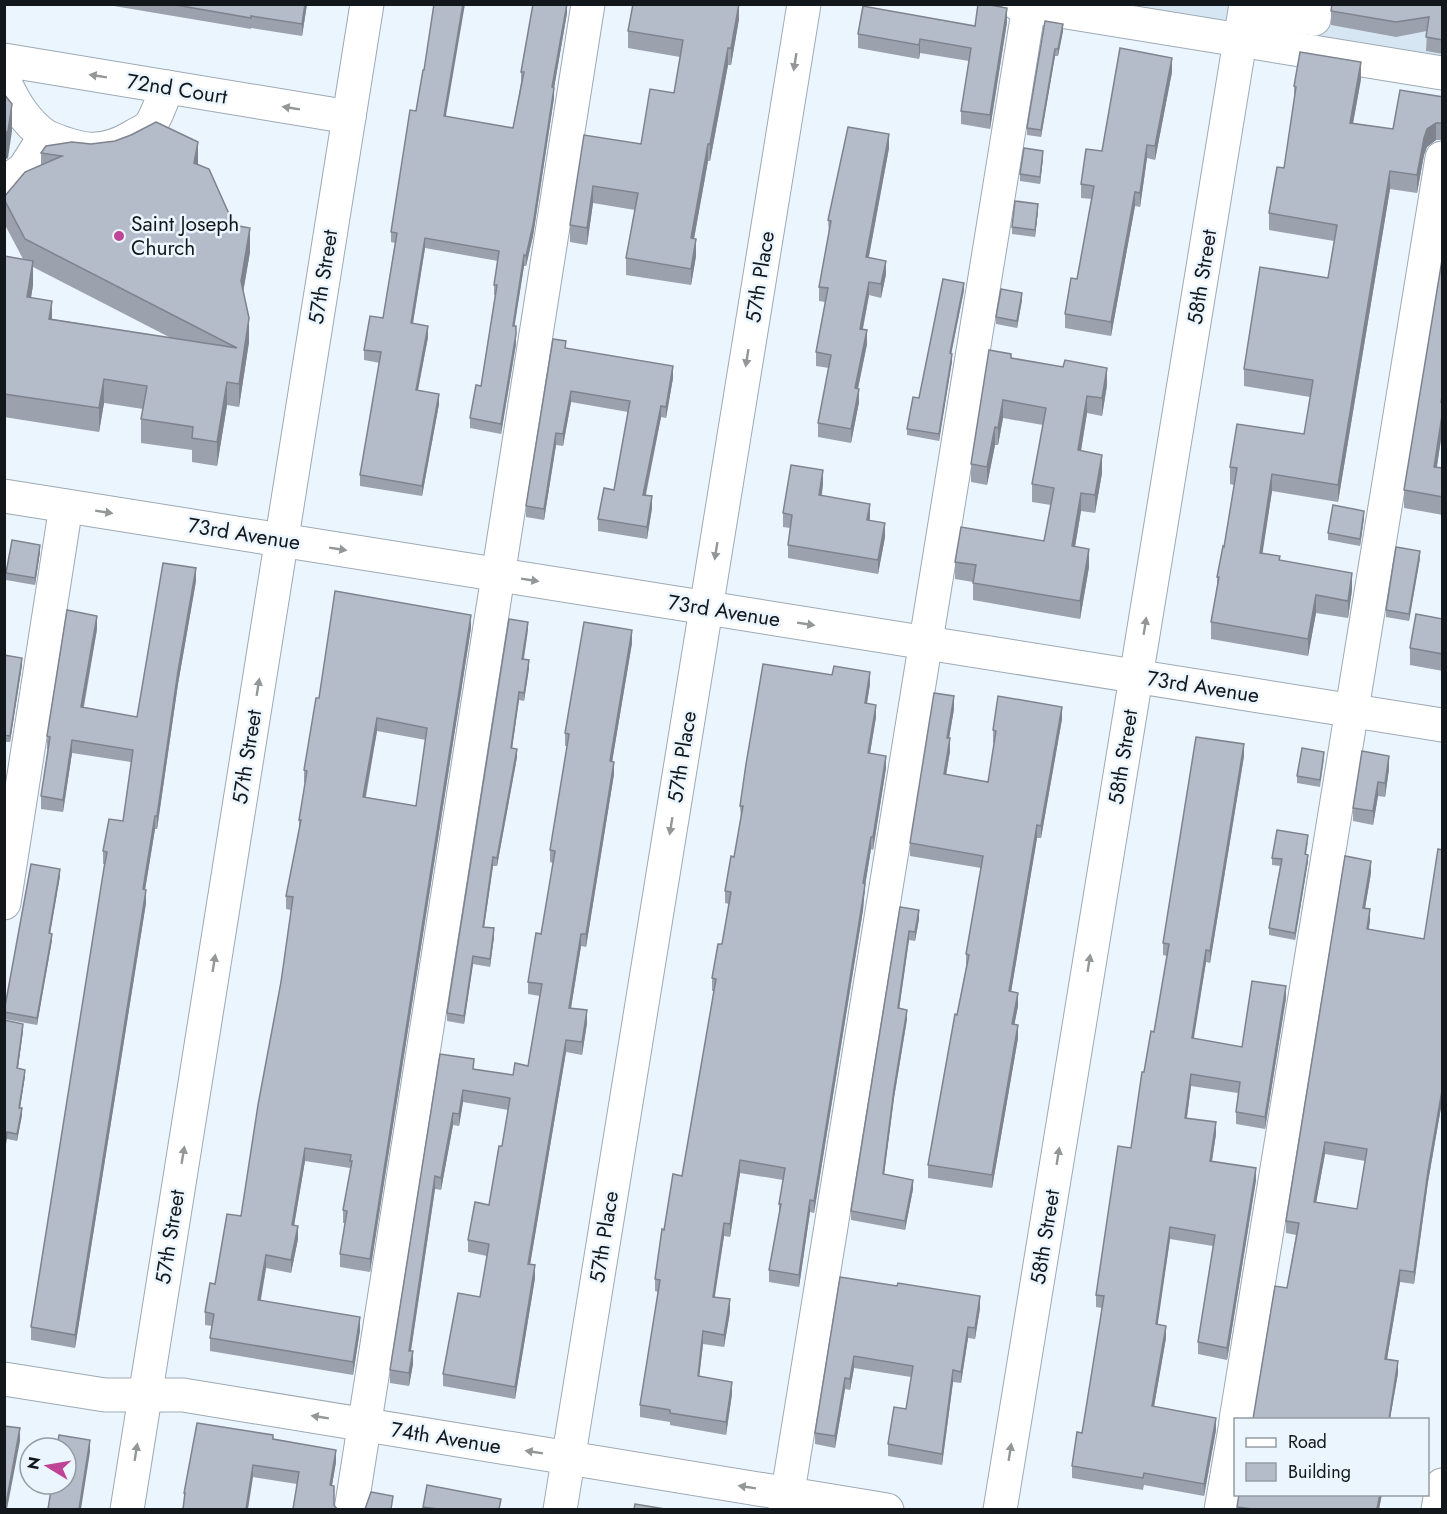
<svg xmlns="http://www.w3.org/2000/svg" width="1447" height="1514" font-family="Jost,sans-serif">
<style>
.built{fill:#d7e6f3}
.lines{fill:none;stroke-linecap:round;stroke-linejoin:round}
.minor-casing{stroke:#9daab5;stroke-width:35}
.minor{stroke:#fff;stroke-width:33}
.wall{fill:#9ba1ad;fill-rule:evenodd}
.shaded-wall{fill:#7e838d}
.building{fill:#b4bbc9;stroke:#7e838d;stroke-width:1.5;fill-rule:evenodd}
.oneway{fill:#949798}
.poi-dot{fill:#bf4495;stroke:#eaf5fe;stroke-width:2}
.labels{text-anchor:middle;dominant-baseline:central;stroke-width:5;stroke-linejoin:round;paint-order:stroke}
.street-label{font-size:21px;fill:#12171b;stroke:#eaf5fe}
.poi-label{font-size:21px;fill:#12171b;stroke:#eaf5fe;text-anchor:start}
</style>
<rect width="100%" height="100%" fill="#eaf5fe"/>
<!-- built -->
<polygon class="built" points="1122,4 1442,5 1442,69"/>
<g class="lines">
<defs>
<g id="minor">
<polyline points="1018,4 1442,73"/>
<polyline points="1246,9 1314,19 1316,4"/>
<polyline points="4,60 349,117"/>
<path d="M4,80C14,103 25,121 45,136L24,169L4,183"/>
<path d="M45,136C80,151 101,156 134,136C139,133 146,130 150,126C158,114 162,100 167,87"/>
<polyline points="4,496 1442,725"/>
<polyline points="4,903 66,506"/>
<polyline points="4,1379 105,1395 183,1395 887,1510"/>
<polyline points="1236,1420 1442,158"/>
<polyline points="127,1510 367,4"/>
<polyline points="351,1510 588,4"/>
<polyline points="560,1510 804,4"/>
<polyline points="785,1510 1029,6"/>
<polyline points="1000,1510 1246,4"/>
<polyline points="1221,1510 1236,1423"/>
<polyline points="1438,1510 1442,1485"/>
</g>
</defs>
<!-- minor casing -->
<use href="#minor" class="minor-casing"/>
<!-- minor -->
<use href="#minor" class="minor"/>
</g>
<!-- wall -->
<g class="wall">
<polygon points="102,4 307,4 302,36 251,28 251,29"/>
<polygon points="1443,4 1443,54 1426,51 1427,31 1396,37 1331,25 1331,11"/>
<polygon points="567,13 554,88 554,98 533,236 526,266 524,266 514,326 516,326 516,344 501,434 470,428 470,418 481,386 495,295 494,295 494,285 498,261 425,248 413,324 428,337 418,390 439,404 422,496 360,486 360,475 380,363 364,360 364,350 383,318 395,243 391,242 391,232 416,111 513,128 521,82 521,72"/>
<polygon points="739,19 731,65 728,65 710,161 708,161 694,239 696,256 691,285 626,275 626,258 635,210 593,203 587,245 570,242 570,225 584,135 641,144 674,93 680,57 628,48 628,31"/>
<polygon points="1045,21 1063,31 1058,56 1055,56 1041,137 1027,135 1027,128"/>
<polygon points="1007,22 990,129 961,124 961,111 969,61 920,53 919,59 858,48 858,34 975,26"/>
<polygon points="1172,72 1155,160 1147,158 1140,207 1135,206 1111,336 1065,328 1065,314 1077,279 1092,199 1081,198 1081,184 1102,151"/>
<polygon points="1361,79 1353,123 1393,129 1443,97 1443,140 1436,140 1427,147 1424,155 1417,193 1390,189 1338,502 1272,491 1262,553 1352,590 1348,618 1316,613 1308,656 1211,639 1211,622 1217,590 1217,577 1224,547 1234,485 1230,484 1230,467 1304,434 1310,397 1244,386 1244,369 1328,278 1334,241 1269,230 1269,213 1284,168 1294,104 1294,86"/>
<polygon points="889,148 869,257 886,274 881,298 869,295 863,329 867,344 858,389 859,402 851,443 818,437 818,423 829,368 816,366 816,352 825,302 819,301 819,287 829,234 828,220"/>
<path d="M41,153L198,164L250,252L243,291L249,342L239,407L227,405L217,466L192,462V450L141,443V419L143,409L104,403L99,432L4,417V256L23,259L4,223V197L41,165ZM33,267L171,338L52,319L31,298L33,285Z"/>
<polygon points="1043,158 1040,184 1020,181 1020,174"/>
<polygon points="1038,211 1035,237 1012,234 1012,227"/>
<polygon points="1443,254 1443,426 1437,467 1443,468 1443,515 1404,508 1404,490"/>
<polygon points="964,290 951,354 952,361 939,441 907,435 907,429 919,398"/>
<polygon points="1022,300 1017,328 996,324 996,317"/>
<polygon points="566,348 673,378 666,418 661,417 646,495 652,508 647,539 598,531 598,519 614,490 628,412 571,402 563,446 556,445 544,520 526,517 526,506"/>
<polygon points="1011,358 1107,385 1102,416 1087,413 1081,451 1102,473 1095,513 1081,511 1075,547 1089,567 1080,619 973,600 973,582 955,579 955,562 1044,541 1051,505 1032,502 1032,484 1043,425 1003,418 998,445 995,445 987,485 971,482 971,464"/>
<polygon points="823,484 822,495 870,517 869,520 885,537 878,574 788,558 788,545 790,528 783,527 783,513"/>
<polygon points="1364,518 1360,546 1328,540 1328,533"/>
<polygon points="40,552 35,585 6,580 6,573"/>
<polygon points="1443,554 1443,577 1442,576"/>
<polygon points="1420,558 1409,621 1386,617 1386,610"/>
<polygon points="196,581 178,684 157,829 155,829 145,890 146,903 75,1348 31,1340 31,1327 105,864 103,864 103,851 123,821 131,762 72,753 63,812 41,809 41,796 48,749 47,749 47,736 97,629 84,707 137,717"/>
<polygon points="1443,619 1443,671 1410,665 1410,648"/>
<path d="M471,628L370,1272L340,1267V1254L345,1223H343V1210L350,1173V1168L305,1161L294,1225L298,1239L291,1273L266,1268L261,1300L360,1330L353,1375L210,1351V1338L212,1326L205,1325V1312L215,1284L241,1216L281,982L291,910L286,909V896L299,832V820L305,783H304V770L319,698ZM377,731L426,740L416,806L366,797Z"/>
<polygon points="528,630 524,659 529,668 524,701 519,700 512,748 517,757 497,866 493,866 484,927 494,937 490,967 473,964 464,1024 447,1021 447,1013"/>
<polygon points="632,643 612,762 614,774 586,947 581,946 571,1008 587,1023 582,1055 566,1052 530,1264 535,1278 515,1399 443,1386 443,1374 480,1297 487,1256 468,1252 468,1240 489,1205 502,1146 508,1110 463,1102 459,1126 453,1125 441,1190 435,1189 411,1351 413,1364 409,1386 390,1383 390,1370 440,1054 474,1069 513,1075 528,1066 540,996 528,994 528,982 541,934 553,863 550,862 550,850 567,746 565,746 565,733"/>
<polygon points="4,655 22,665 10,742 4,742"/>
<polygon points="870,684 867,703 876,717 870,753 886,768 873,850 871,849 865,886 863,910 814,1213 810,1212 799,1287 769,1282 769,1270 779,1216 779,1204 783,1180 740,1173 730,1237 724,1236 714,1297 730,1312 724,1347 703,1344 699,1376 732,1394 726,1435 670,1425 670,1422 640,1417 640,1405 658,1292 655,1291 655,1279 664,1230 682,1176 714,991 712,991 712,978 722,944 729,904 725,903 725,891 734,857 741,818 740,806"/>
<polygon points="954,709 949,738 950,751 946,775 988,782 994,743 993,743 993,730 1062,719 1041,838 1037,838 1011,992 1018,1006 1014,1025 1018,1038 992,1188 928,1178 928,1165 966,967 966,954 981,868 910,856 910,843"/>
<polygon points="1244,756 1210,963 1206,962 1193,1039 1242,1047 1286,998 1265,1129 1236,1124 1236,1112 1238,1093 1191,1086 1187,1118 1216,1134 1212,1161 1256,1180 1227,1360 1198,1354 1198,1342 1213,1246 1170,1239 1157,1324 1166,1338 1154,1406 1216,1430 1204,1496 1144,1485 1143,1490 1072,1478 1072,1466 1082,1433 1102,1308 1096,1307 1096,1295 1131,1148 1144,1072 1154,1032 1167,956 1163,955 1163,943"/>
<polygon points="1324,759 1320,787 1297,783 1297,776"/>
<polygon points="1389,769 1385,797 1378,796 1373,825 1353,821 1353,808"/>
<polygon points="1308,842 1306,854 1308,861 1295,940 1269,935 1269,928 1280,866 1272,865 1272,858"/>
<path d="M1443,850V1096L1428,1182L1414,1284L1400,1282L1387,1359L1398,1373L1390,1419H1253L1287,1288L1296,1235L1286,1233V1221L1371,873L1365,908L1370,921L1368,929L1424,939ZM1325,1154L1365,1161L1357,1209L1316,1202Z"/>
<polygon points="60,876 50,933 52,940 37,1025 4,1019 4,1011"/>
<polygon points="900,907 919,919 915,941 909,940 899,1009 907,1019 894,1098 884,1174 913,1189 905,1230 851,1220 851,1211"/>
<polygon points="4,1020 23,1031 18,1068 25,1076 20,1108 22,1115 17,1141 7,1139 4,1156"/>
<polygon points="840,1277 980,1308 975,1339 968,1338 961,1383 953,1382 942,1465 888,1456 888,1444 906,1409 911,1377 854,1368 850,1390 845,1389 835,1448 815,1444 815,1433"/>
<polygon points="273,1439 336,1462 332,1485 334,1505 297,1484 253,1477 184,1503 184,1493"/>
<polygon points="1239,1494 1382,1494 1379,1509 1237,1509"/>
<polygon points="423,1507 501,1509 423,1509"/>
</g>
<!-- shaded-wall -->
<g class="shaded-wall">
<polygon points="305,4 307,4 302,36 302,24"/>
<polygon points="463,4 465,4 444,127 444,116"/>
<polygon points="567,4 567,13 554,88 554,98 533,236 526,266 526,256 552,87"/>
<polygon points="739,4 739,19 731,65 731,48"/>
<polygon points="1007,8 1007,22 990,129 990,115"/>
<polygon points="1063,24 1063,31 1058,56 1058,49"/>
<polygon points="920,39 920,53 919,59 919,45"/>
<polygon points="728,48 728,65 710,161 710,144"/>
<polygon points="1055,49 1055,56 1041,137 1041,130"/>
<polygon points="1172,58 1172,72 1155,160 1155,146"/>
<polygon points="1361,62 1361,79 1350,140 1350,123"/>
<polygon points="12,104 12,131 8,158 4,160 4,133"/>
<polygon points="1436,123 1436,140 1427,147 1424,155 1417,193 1417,175 1424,138 1427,129"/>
<polygon points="889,134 889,148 866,271 866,257"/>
<polygon points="198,142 198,166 194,163"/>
<polygon points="708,144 708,161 691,255 691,238"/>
<polygon points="1147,145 1147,158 1140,207 1140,193"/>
<polygon points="1043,151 1043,158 1040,184 1040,177"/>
<polygon points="1390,171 1390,189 1338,502 1338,485"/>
<polygon points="593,186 593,203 587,245 587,228"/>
<polygon points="1135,192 1135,206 1111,336 1111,322"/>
<polygon points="1038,204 1038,211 1035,237 1035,230"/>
<polygon points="250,228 250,252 241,305 241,281"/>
<polygon points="425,238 425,248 411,334 411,323"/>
<polygon points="696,239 696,256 691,285 691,269"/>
<polygon points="524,255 524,266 513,336 513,326"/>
<polygon points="33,261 33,285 27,321 27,297"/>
<polygon points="886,261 886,274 881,298 881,284"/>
<polygon points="869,282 869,295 860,342 860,329"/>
<polygon points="964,283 964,290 950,360 950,353"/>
<polygon points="1022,293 1022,300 1017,328 1017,321"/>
<polygon points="52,301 52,325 49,319"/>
<polygon points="249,318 249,342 239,407 239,384"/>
<polygon points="428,326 428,337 416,400 416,390"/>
<polygon points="867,330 867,344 855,402 855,388"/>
<polygon points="516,334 516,344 501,434 501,424"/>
<polygon points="952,354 952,361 939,441 939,434"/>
<polygon points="673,366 673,378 666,418 666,407"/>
<polygon points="1107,368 1107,385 1102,416 1102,398"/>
<polygon points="104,379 104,403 99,432 99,408"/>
<polygon points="227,382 227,405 217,466 217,442"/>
<polygon points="859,389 859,402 851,443 851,429"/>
<polygon points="571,391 571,402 563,446 563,434"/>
<polygon points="439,394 439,404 422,496 422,486"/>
<polygon points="1087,396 1087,413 1078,468 1078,450"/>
<polygon points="1003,400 1003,418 998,445 998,428"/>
<polygon points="661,406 661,417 643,506 643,495"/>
<polygon points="1443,409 1443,426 1434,484 1434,467"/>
<polygon points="995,427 995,445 987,485 987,467"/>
<polygon points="556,433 556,445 544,520 544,509"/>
<polygon points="1102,455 1102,473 1095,513 1095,495"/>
<polygon points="823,470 823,484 819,508 819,495"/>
<polygon points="1272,474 1272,491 1260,570 1260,553"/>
<polygon points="1081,493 1081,511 1072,564 1072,546"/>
<polygon points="652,496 652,508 647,539 647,527"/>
<polygon points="870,504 870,517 867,534 867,520"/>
<polygon points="1364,511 1364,518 1360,546 1360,539"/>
<polygon points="885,523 885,537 878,574 878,560"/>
<polygon points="40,545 40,552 35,585 35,578"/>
<polygon points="1089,549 1089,567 1080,619 1080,601"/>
<polygon points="1420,551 1420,558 1409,621 1409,614"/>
<polygon points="196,568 196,581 178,684 157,829 157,816 178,671"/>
<polygon points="1352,573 1352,590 1348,618 1348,601"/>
<polygon points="1316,595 1316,613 1308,656 1308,639"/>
<polygon points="471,615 471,628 370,1272 370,1259"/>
<polygon points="97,616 97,629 81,719 81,707"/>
<polygon points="528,622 528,630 522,667 522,659"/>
<polygon points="632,630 632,643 610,774 610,761"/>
<polygon points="22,658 22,665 10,742 10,736"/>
<polygon points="529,660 529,668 524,701 524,693"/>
<polygon points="870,672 870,684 865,715 865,703"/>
<polygon points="519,692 519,700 511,756 511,748"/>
<polygon points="954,696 954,709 947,750 947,738"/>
<polygon points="876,705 876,717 868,765 868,753"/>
<polygon points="1062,707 1062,719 1041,838 1041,826"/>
<polygon points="377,718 377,731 363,809 363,797"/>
<polygon points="950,738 950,751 944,787 944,774"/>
<polygon points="72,740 72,753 63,812 63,800"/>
<polygon points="1244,744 1244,756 1210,963 1210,951"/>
<polygon points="517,749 517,757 497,866 497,858"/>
<polygon points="886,756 886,768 873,850 873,837"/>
<polygon points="1389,756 1389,769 1385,797 1385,783"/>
<polygon points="614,762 614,774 586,947 586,934"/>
<polygon points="1378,782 1378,796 1373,825 1373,811"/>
<polygon points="155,816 155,829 143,902 143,889"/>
<polygon points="1037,825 1037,838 1009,1004 1009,991"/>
<polygon points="871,837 871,849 865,886 863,910 814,1213 814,1201"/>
<polygon points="1308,855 1308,861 1295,940 1295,933"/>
<polygon points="493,857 493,866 483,935 483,927"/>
<polygon points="1371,861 1371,873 1363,920 1363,908"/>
<polygon points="60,869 60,876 49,940 49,933"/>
<polygon points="146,890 146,903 75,1348 75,1335"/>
<polygon points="1370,909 1370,921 1367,941 1367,929"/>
<polygon points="919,910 919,919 915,941 915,932"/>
<polygon points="494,928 494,937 490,967 490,959"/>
<polygon points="909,931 909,940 898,1017 898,1008"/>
<polygon points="52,934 52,940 37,1025 37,1018"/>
<polygon points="581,934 581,946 569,1020 569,1008"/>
<polygon points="1206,950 1206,962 1192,1050 1192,1038"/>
<polygon points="473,956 473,964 464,1024 464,1016"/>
<polygon points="1286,986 1286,998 1265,1129 1265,1117"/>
<polygon points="1018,993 1018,1006 1012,1037 1012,1024"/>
<polygon points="587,1010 587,1023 582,1055 582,1042"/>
<polygon points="907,1010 907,1019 894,1098 883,1183 883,1174 894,1089"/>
<polygon points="23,1024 23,1031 17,1075 17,1068"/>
<polygon points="1018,1025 1018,1038 992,1188 992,1175"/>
<polygon points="566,1040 566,1052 528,1277 528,1264"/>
<polygon points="25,1070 25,1076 19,1115 19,1108"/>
<polygon points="1191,1074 1191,1086 1185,1130 1185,1118"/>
<polygon points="1443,1085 1443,1096 1428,1182 1414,1284 1414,1272 1428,1171"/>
<polygon points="463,1090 463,1102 459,1126 459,1114"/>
<polygon points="22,1108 22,1115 17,1141 17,1134"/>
<polygon points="453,1113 453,1125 441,1190 441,1178"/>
<polygon points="1216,1122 1216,1134 1210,1173 1210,1161"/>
<polygon points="1325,1142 1325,1154 1314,1214 1314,1202"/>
<polygon points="305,1148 305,1161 292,1238 292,1225"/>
<polygon points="740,1160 740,1173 730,1237 730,1224"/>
<polygon points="1256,1168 1256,1180 1227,1360 1227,1348"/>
<polygon points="435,1176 435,1189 409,1363 409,1351"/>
<polygon points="913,1180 913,1189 905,1230 905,1221"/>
<polygon points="810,1200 810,1212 799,1287 799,1275"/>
<polygon points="724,1223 724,1236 713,1309 713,1297"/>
<polygon points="298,1226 298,1239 291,1273 291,1260"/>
<polygon points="1170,1227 1170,1239 1156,1336 1156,1324"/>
<polygon points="266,1255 266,1268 258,1313 258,1300"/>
<polygon points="535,1265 535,1278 515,1399 515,1387"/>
<polygon points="1400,1270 1400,1282 1385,1371 1385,1359"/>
<polygon points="980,1296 980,1308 975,1339 975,1328"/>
<polygon points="730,1299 730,1312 724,1347 724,1335"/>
<polygon points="360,1317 360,1330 353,1375 353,1362"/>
<polygon points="1166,1326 1166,1338 1152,1418 1152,1406"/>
<polygon points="968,1327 968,1338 961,1383 961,1372"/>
<polygon points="703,1331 703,1344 698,1388 698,1376"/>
<polygon points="413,1351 413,1364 409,1386 409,1373"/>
<polygon points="854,1356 854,1368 850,1390 850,1379"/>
<polygon points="1398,1361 1398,1373 1390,1419 1389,1419"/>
<polygon points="953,1370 953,1382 942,1465 942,1454"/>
<polygon points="845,1378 845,1389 835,1448 835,1436"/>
<polygon points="732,1382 732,1394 726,1435 726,1422"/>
<polygon points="1216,1418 1216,1430 1204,1496 1204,1484"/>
<polygon points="20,1428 20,1441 7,1509 5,1509"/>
<polygon points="90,1440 90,1452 81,1509 79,1509"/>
<polygon points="336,1450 336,1462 330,1497 330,1485"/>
<polygon points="253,1465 253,1477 248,1509 246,1509"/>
<polygon points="1380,1494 1382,1494 1379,1509 1377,1509"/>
</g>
<!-- building -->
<g class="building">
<polygon points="170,4 305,4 302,24 251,16 251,18"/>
<polygon points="434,4 463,4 444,116 513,128 524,72 521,72 533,4 567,4 552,87 554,88 533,225 526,256 524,255 513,326 516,326 516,334 501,424 470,418 476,385 481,386 497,285 494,285 499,251 425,238 411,323 428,326 416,390 439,394 422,486 360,475 381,352 364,350 370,316 383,318 397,233 391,232 410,110 416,111 423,70 424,70"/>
<polygon points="633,4 739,4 731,48 728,48 710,144 708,144 691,238 696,239 691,269 626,258 638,193 593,186 587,228 570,225 584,135 641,144 650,89 674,93 683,40 628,31"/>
<polygon points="978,4 984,4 1007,8 990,115 961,111 971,48 920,39 919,45 858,34 863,6 975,26"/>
<polygon points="1332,4 1443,4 1443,40 1426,37 1429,17 1396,22 1331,11"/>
<polygon points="1045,21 1063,24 1058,49 1055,49 1041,130 1027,128"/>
<polygon points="1120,48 1172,58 1155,146 1147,145 1140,193 1135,192 1111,322 1065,314 1071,278 1077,279 1094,186 1081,184 1086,149 1102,151"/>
<polygon points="1300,52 1361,62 1350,123 1393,129 1400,90 1443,97 1443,123 1436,123 1427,129 1424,138 1417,175 1390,171 1338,485 1272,474 1260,553 1280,556 1279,560 1352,573 1348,601 1316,595 1308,639 1211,622 1219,577 1217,577 1223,546 1224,547 1237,468 1230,467 1237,424 1304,434 1313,380 1244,369 1260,267 1328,278 1337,225 1269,213 1277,167 1284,168 1296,87 1294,86"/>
<polygon points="4,94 12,104 8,131 4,133"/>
<polygon points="156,122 198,142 194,163 209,169 234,225 250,228 241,281 249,318 239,384 227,382 217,442 192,438 193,427 141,419 147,386 104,379 99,408 4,394 4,256 33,261 27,297 52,301 49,319 237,348 25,239 4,199 4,197 25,172 62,156 41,153 46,146 72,142 91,144 115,141 131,135"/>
<polygon points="848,127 889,134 866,257 886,261 881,284 869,282 860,329 867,330 855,388 859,389 851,429 818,423 831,355 816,352 828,288 819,287 831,221 828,220"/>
<polygon points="1024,148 1043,151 1040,177 1020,174"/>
<polygon points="1015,201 1038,204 1035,230 1012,227"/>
<polygon points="1443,254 1443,392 1441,402 1443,402 1443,409 1434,467 1443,468 1443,497 1404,490"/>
<polygon points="943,279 964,283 950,353 952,354 939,434 907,429 913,397 919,398"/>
<polygon points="1001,289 1022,293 1017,321 996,317"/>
<polygon points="553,339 566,341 565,348 673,366 666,407 661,406 643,495 652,496 647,527 598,519 604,488 614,490 630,401 571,391 563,434 556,433 544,509 526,506"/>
<polygon points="989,350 1011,354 1011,358 1063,367 1065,360 1107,368 1102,398 1087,396 1078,450 1102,455 1095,495 1081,493 1072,546 1089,549 1080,601 973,583 976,565 955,562 961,527 1044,541 1054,488 1032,484 1046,408 1003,400 998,428 995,427 987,467 971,464"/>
<polygon points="791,465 823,470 819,495 870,504 867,520 885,523 878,560 788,545 792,515 783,513"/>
<polygon points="1333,505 1364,511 1360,539 1328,533"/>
<polygon points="12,540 40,545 35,578 6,573"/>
<polygon points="1396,547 1420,551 1409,614 1386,610"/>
<polygon points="163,563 196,568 178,671 157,816 155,816 143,889 146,890 75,1335 31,1327 104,868 107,852 103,851 109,819 123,821 133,750 72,740 63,800 41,796 50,737 47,736 67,610 97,616 81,707 137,717"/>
<path d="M335,591L471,615L370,1259L340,1254L347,1211L343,1210L352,1161H350L351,1155L305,1148L292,1225L298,1226L291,1260L266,1255L258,1300L360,1317L353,1362L210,1338L214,1314L205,1312L210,1283L215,1284L227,1214L241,1216L258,1105L281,982L293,897L286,896L301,820H299L307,771L304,770L316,698H319ZM377,718L427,728L416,806L363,797Z"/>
<polygon points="1416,614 1443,619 1443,654 1410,648"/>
<polygon points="509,619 528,622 522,659 529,660 524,693 519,692 511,748 517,749 497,858 493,857 483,927 494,928 490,959 473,956 464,1016 447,1013"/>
<polygon points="584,622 632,630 610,761 614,762 586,934 581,934 569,1008 587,1010 582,1042 566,1040 528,1264 535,1265 515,1387 443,1374 458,1293 480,1297 489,1244 468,1240 475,1202 489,1205 499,1146 502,1146 510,1098 463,1090 459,1114 453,1113 441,1178 435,1176 409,1351 413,1351 409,1373 390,1370 440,1054 474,1059 473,1069 513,1075 515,1063 528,1066 542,984 528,982 536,933 541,934 555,851 550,850 569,734 565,733"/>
<polygon points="4,655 22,658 10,736 4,735"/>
<polygon points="763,664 832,675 834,666 870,672 865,703 876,705 868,753 886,756 873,837 871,837 863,883 865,884 863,898 814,1201 810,1200 799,1275 769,1270 781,1204 779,1204 785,1168 740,1160 730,1224 724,1223 713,1297 730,1299 724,1335 703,1331 698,1376 732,1382 726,1422 670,1413 670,1410 640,1405 660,1280 655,1279 662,1229 664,1230 673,1174 682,1176 716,979 712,978 718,944 722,944 731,892 725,891 731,856 734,857 743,806 740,806 746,764"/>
<polygon points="934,693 954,696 947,738 950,738 944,774 988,782 996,731 993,730 998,696 1062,707 1041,826 1037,825 1009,991 1018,993 1012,1024 1018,1025 992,1175 928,1165 955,1014 957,1015 969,955 966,954 983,856 910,843"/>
<polygon points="1196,737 1244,744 1210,951 1206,950 1192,1038 1242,1047 1252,981 1286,986 1265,1117 1236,1112 1240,1082 1191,1074 1185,1118 1216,1122 1210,1161 1256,1168 1227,1348 1198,1342 1215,1235 1170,1227 1156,1324 1166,1326 1152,1406 1216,1418 1204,1484 1144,1473 1143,1478 1072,1466 1077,1432 1082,1433 1104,1296 1096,1295 1118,1146 1131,1148 1142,1072 1144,1072 1151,1031 1154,1032 1169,944 1163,943"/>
<polygon points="1302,748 1324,752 1320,780 1297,776"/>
<polygon points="1362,751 1389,756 1385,783 1378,782 1373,811 1353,808"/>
<polygon points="1277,830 1308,835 1305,854 1308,855 1295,933 1269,928 1282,859 1272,858"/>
<path d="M1438,849L1443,850V1085L1428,1171L1414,1272L1400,1270L1385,1359L1398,1361L1389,1419H1253L1275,1286L1287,1288L1299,1223L1286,1221L1345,856L1371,861L1363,908L1370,909L1367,929L1424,939ZM1325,1142L1367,1149L1357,1209L1314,1202Z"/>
<polygon points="31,864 60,869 49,933 52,934 37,1018 4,1012"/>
<polygon points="900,907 919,910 915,932 909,931 898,1008 907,1010 894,1089 883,1174 913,1180 905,1221 851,1211"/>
<polygon points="4,1020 23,1024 17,1068 25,1070 19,1108 22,1108 17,1134 7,1132 4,1149"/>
<polygon points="840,1277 897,1286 898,1283 980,1296 975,1328 968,1327 961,1372 953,1370 942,1454 888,1444 894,1407 906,1409 913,1366 854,1356 850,1379 845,1378 835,1436 815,1433"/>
<polygon points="197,1423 273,1435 273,1439 336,1450 330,1485 334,1486 334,1505 337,1509 293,1509 299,1472 253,1465 246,1509 183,1509 185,1493 184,1493"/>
<polygon points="4,1426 20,1428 5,1509 4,1509"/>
<polygon points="59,1435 90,1440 79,1509 48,1509 52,1484 66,1484 66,1448 57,1448"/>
<polygon points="427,1485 501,1499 499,1509 437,1509 423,1507"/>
<polygon points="371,1492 393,1496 391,1509 365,1509"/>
<polygon points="1239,1494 1380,1494 1377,1509 1252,1509 1237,1507"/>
<polygon points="635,1504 665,1509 634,1509"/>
</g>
<!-- one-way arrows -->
<defs><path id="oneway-solid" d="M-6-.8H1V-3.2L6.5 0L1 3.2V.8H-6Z" transform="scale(1.5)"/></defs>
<g class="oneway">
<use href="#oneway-solid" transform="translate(795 62) rotate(99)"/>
<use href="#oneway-solid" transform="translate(98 76) rotate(-171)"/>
<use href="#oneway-solid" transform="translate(291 108) rotate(-171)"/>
<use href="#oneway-solid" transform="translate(747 358) rotate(99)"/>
<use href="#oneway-solid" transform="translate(104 512) rotate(9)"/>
<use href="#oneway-solid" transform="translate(338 549) rotate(9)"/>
<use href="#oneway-solid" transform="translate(716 551) rotate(99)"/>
<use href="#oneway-solid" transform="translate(530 580) rotate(9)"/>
<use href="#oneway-solid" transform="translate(806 624) rotate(9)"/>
<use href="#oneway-solid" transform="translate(1145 626) rotate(-81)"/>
<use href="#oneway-solid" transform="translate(258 687) rotate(-81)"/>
<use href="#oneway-solid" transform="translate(671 826) rotate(99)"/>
<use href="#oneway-solid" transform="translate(214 963) rotate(-81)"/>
<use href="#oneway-solid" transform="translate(1089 963) rotate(-81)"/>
<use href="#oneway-solid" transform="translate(183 1155) rotate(-81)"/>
<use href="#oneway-solid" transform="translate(1058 1156) rotate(-81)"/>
<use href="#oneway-solid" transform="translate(320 1417) rotate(-171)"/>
<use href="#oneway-solid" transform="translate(136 1452) rotate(-81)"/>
<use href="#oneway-solid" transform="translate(534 1452) rotate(-171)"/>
<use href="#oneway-solid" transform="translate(1010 1452) rotate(-81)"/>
<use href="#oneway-solid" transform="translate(747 1487) rotate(-171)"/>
</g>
<!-- markers -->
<circle class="poi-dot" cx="119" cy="236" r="6"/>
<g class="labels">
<!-- street labels -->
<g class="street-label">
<text transform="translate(177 89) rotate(9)">72nd Court</text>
<text transform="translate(323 277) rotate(-81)">57th Street</text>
<text transform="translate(760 277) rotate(-81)">57th Place</text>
<text transform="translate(1202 277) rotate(-81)">58th Street</text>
<text transform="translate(244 534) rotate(9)">73rd Avenue</text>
<text transform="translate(724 611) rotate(9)">73rd Avenue</text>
<text transform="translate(1203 687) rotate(9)">73rd Avenue</text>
<text transform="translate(247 757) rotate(-81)">57th Street</text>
<text transform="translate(682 757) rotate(-81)">57th Place</text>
<text transform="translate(1123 757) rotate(-81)">58th Street</text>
<text transform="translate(170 1237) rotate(-81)">57th Street</text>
<text transform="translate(604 1237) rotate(-81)">57th Place</text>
<text transform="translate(1045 1237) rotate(-81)">58th Street</text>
<text transform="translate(446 1438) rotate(9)">74th Avenue</text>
</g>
<!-- poi labels -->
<g class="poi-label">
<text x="131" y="224">Saint Joseph<tspan x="131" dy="24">Church</tspan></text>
</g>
</g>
<!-- border -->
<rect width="1447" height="1514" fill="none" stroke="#12171b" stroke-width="12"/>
<!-- legend -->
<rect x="1234" y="1418" width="195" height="78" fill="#eaf5fe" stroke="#949ca3" stroke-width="1.5"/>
<rect x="1246" y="1438" width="30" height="9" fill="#ffffff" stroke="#949ca3" stroke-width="1.5"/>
<text x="1288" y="1448" font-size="18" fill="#12171b">Road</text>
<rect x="1246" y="1463" width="30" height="18" fill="#b4bbc9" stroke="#949ca3" stroke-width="1.5"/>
<text x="1288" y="1478" font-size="18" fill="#12171b">Building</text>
<!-- north arrow -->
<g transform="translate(48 1466) rotate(281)"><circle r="28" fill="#eaf5fe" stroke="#949ca3" stroke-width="1.5"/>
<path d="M0-4.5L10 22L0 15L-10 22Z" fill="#bf4495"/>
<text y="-9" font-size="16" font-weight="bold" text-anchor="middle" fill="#12171b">N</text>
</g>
</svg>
